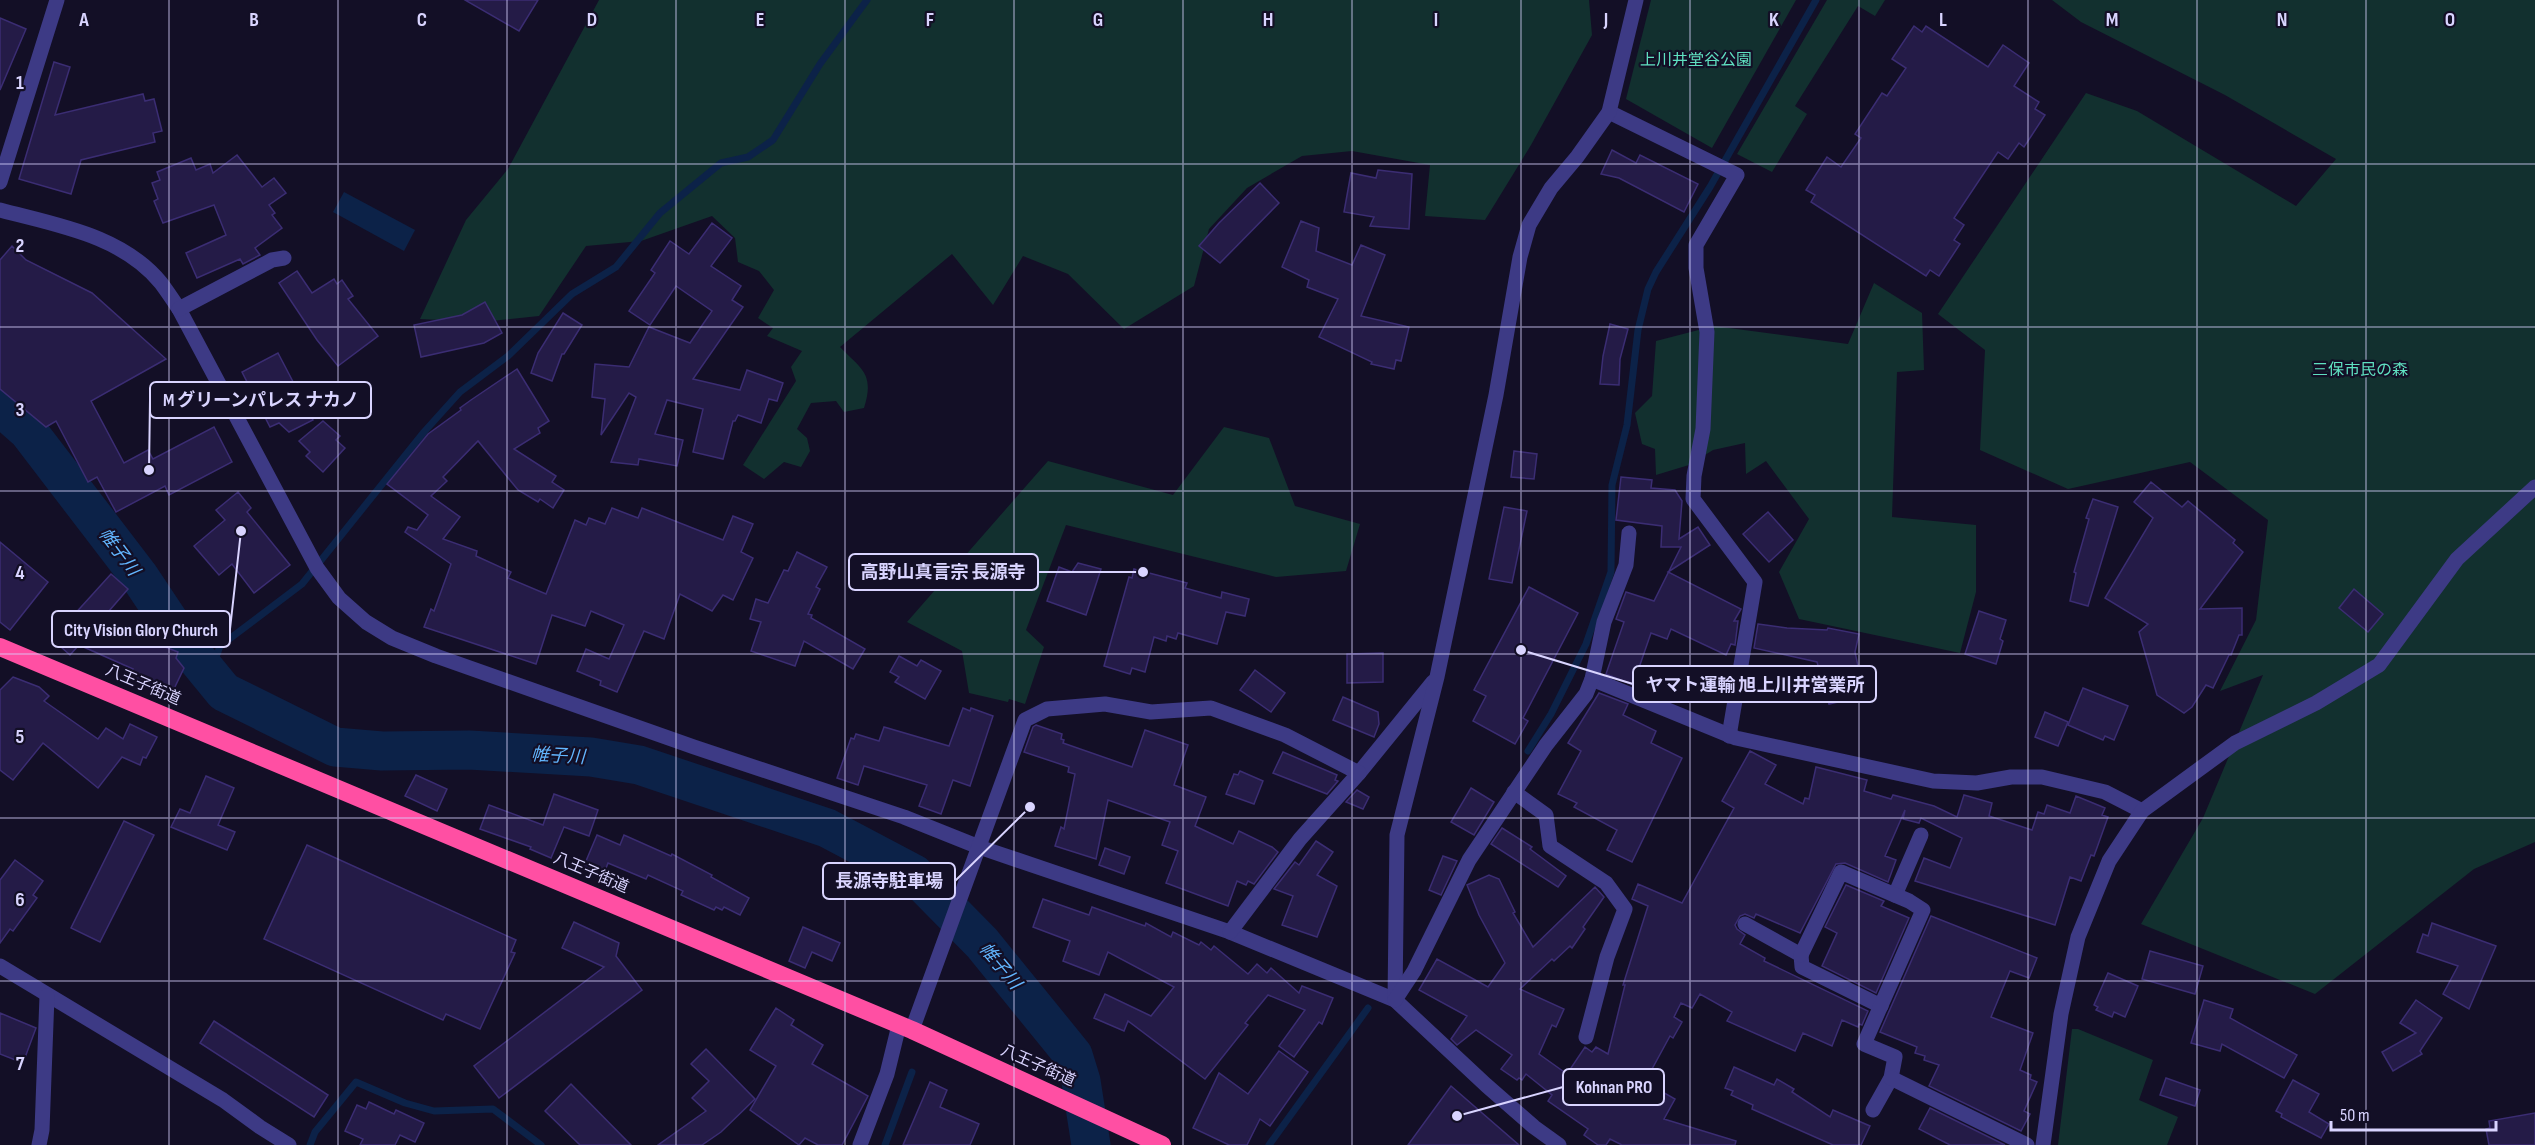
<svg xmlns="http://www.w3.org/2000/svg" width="2535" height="1145" font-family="'Sofia Sans Condensed','Noto Sans JP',sans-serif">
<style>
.green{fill:#12302f}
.water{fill:#0c2248}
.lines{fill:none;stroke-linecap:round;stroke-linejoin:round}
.stream{stroke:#0c2248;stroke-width:7}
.river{stroke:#0c2248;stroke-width:39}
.building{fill:#241b47;stroke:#3b2d73;stroke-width:1.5}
.minor{stroke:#3d3a85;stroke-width:15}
.highway{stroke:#ff4fa3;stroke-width:18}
.grid{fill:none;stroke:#d9d4ff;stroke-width:1.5;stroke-opacity:0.55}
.labels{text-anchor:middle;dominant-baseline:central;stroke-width:4.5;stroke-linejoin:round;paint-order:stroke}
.park-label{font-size:16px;fill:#5fe0c0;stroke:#130f26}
.street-label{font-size:16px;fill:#d9d4ff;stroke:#130f26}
.water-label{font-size:18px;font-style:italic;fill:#62b6ff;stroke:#130f26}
.grid-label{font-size:20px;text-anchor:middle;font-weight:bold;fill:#d9d4ff;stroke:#130f26;stroke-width:4.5;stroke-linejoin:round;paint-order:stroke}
.leader{fill:none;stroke:#d9d4ff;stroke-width:2}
.callout-dot{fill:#d9d4ff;stroke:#130f26;stroke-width:2}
.callout{fill:#130f26;stroke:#d9d4ff;stroke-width:2}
.callout-label{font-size:18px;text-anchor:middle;font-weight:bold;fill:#d9d4ff}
</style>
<rect width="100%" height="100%" fill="#130f26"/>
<!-- green -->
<g class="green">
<path d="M599,0H1589L1592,35L1531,145L1485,220L1425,216L1430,165L1352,151L1302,156L1247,188L1209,229L1194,286L1124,329L1068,274L1023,256L993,305L952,254L840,347C861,369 875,373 864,408L844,412L836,401L811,403L797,429L807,438L810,451L801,467L784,462L764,479L743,465L796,381L791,367L802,351L767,336L773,328L758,318L774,290L759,271L738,262L735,238L712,216L641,241L586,246L539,316L482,322L420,319L466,220L508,169Z"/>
<polygon points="1651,0 1796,0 1712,148 1626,99"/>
<polygon points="1827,0 1885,0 1875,16 1858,6 1795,106 1807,114 1772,172 1737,154"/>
<polygon points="2052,0 2535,0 2535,842 2474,869 2315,994 2141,924 2203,818 2263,675 2220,691 2256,620 2268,520 2190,462 2068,489 1980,450 1985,350 1938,314 2086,93 2137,111 2296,206 2336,159 2225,95 2081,22"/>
<polygon points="1874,283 1922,313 1924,370 1897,372 1892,517 1976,525 1976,592 1960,653 1799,619 1779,572 1809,519 1766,461 1746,474 1745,443 1713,450 1689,465 1656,475 1655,449 1642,444 1635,413 1652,396 1656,341 1714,326 1848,344"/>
<polygon points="1224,427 1269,438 1295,506 1360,524 1346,571 1276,577 1066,525 1026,630 1044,647 1025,704 1009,699 1008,702 969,693 962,651 907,622 1048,461 1173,495"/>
<polygon points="2072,1029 2078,1029 2153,1060 2139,1100 2178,1117 2167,1145 2058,1145"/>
</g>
<!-- water -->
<polygon class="water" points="344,192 415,230 404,251 333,212"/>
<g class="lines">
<!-- stream -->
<g class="stream">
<polyline points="0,412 5,410"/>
<polyline points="212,677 215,660 220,646 302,584 424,432 460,392 508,356 572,294 616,267 660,213 721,163 748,157 773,140 820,64 867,0"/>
<polyline points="1528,751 1551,714 1586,644 1611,572 1612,485 1627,425 1638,330 1648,289 1656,272 1710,187 1816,0"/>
<polyline points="975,955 982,943"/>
<polyline points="310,1145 315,1132 356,1082 405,1103 434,1111 493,1109 541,1145"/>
<polyline points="885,1145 912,1072"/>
<polyline points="1269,1145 1368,1008"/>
</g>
<!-- river -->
<polyline class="river" points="0,406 28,431 139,576 183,642 224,692 335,747 382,751 469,750 591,757 639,765 827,828 914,874 982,943 1073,1055 1081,1081 1091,1145"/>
</g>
<!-- building -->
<g class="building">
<polygon points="465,0 538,0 519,31"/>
<polygon points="0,18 26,29 0,90"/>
<polygon points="1914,26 1922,32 1926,26 1988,67 2003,45 2029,63 2014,86 2039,102 2035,109 2045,115 2024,147 2019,143 2008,159 1998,152 1954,218 1964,225 1954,240 1960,244 1939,276 1930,270 1926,276 1811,202 1815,195 1806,190 1827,157 1841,167 1861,138 1855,134 1882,93 1887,96 1906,68 1892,59"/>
<polygon points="54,62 70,67 55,115 143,94 145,101 154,99 162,131 153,133 155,142 81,160 71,194 19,179"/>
<polygon points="1612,150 1636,163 1640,155 1698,184 1684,212 1619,178 1601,174"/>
<polygon points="237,155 262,187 274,178 286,193 269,205 275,213 272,215 282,228 255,248 260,255 243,264 240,259 197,278 186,253 226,235 214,205 163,223 154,201 158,199 152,183 160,180 157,172 191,158 196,170 210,164 213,173"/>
<polygon points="1378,170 1412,174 1409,229 1370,226 1374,217 1344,212 1351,173 1376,178"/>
<polygon points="1260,183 1279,203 1220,263 1199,246 1219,223"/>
<polygon points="1301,221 1319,228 1316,251 1352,265 1361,245 1385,255 1361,316 1409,327 1401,361 1396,360 1394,369 1371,364 1372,362 1319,337 1338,299 1307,287 1309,280 1282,267"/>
<polygon points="712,223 732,238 711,266 741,286 732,300 743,307 693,379 740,390 747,370 783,383 777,401 769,399 761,423 738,415 735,421 733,421 723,459 693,452 703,409 667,400 655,434 683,440 677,466 639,459 638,465 611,462 636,397 629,393 601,435 605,399 592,397 595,364 629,367 649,327 690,343 712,311 676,286 650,325 629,311 655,273 651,270 670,241 689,254"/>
<polygon points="12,246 26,260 92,293 166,359 91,401 124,463 148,450 153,459 214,427 232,462 169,495 165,486 116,512 97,477 88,482 56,421 46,427 0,389 0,260"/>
<polygon points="297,271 312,293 334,279 337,284 342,280 353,296 348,299 378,336 338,366 317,340 279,283"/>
<polygon points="485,302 502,333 484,343 421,357 414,325 462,315"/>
<polygon points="563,313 582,325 564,354 562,354 552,381 531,373 538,353"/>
<polygon points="1610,324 1628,329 1620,359 1619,385 1600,384 1603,356"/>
<polygon points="278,353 313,420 289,432 279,423 270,427 242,372"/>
<polygon points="517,369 549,421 538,428 540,433 514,449 556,476 552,482 564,490 553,508 540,499 538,502 518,490 478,441 443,477 447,481 431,496 460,517 443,539 477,551 476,556 511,572 508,578 546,594 575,520 586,525 589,518 605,524 612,508 638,518 642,508 723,540 733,516 753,524 741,552 753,558 733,600 723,595 712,611 680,594 664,639 644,631 617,692 600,685 601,681 577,671 586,649 609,659 624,625 591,611 585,626 552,615 536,664 424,627 431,609 434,611 451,564 405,532 408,527 417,530 428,515 387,484 428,434 461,410 460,408 471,400"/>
<polygon points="323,421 340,436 336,440 345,448 323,472 306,456 310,452 299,441"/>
<polygon points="1514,451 1537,454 1534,479 1511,477"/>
<polygon points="1621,477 1652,480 1651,488 1675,490 1682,501 1679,539 1698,527 1710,545 1668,572 1741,609 1734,621 1738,621 1735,645 1731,644 1726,655 1671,629 1667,639 1651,633 1633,685 1606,674 1624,622 1616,619 1626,592 1654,601 1681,547 1661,547 1662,526 1616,520"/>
<polygon points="2151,482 2182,507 2188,501 2235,540 2233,543 2243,552 2200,609 2242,608 2242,635 2239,635 2231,655 2229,655 2213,688 2206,685 2192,707 2184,713 2157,695 2139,632 2148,624 2105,598 2153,518 2134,502"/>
<polygon points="238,492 251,508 247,512 290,565 254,593 232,564 219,575 194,546 225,520 216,510"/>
<polygon points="2093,499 2118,507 2088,606 2070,601 2076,573 2074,572 2089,519 2086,518"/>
<polygon points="1504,507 1527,511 1512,583 1489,579"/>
<polygon points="1768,512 1793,540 1769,562 1743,534"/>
<polygon points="0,542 48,582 10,630 0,622"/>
<polygon points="797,552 827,567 816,587 820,589 808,614 812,615 811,618 865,649 853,669 804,641 795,666 751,651 761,622 750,619 756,599 768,603 784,570 788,571"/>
<polygon points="1078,563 1101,569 1086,615 1047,601 1059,567 1072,572"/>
<polygon points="1134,569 1187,583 1185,588 1221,598 1222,592 1249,599 1245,616 1226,612 1217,644 1178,633 1176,639 1167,636 1166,641 1154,637 1145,672 1132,668 1130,674 1104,666 1129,577 1132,578"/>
<polygon points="111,574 128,589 96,626 144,647 147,640 178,652 176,658 184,668 171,695 129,678 133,669 79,645 70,655 52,639"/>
<polygon points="1529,587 1578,613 1523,718 1528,721 1515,744 1473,721 1486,696 1474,690"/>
<polygon points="2354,589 2383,614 2368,632 2339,608"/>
<polygon points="1979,611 2006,620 2000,639 2003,641 1996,664 1965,654"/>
<polygon points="1758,624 1787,628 1827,630 1828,628 1859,634 1855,652 1858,666 1854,666 1856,686 1850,686 1850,692 1847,693 1847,700 1829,704 1817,662 1754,648"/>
<polygon points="1383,653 1383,682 1347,683 1347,654"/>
<polygon points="899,656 917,666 921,660 941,671 925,699 895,682 899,677 890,672"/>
<polygon points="1255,670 1285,693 1271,712 1240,690"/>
<polygon points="13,677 39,687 49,696 44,701 98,739 106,728 123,739 130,724 157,737 146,758 143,757 140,765 122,757 98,788 43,743 13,780 0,770 0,690"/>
<polygon points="2083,688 2128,706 2114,740 2105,736 2103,740 2068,725"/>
<polygon points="1599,693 1628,704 1623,715 1656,731 1651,743 1682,758 1632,862 1607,850 1617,830 1574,807 1577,803 1558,794 1581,751 1568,743"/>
<polygon points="1343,697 1378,712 1379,724 1374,737 1333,720"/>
<polygon points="963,708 970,711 971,708 993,716 970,786 953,780 941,814 919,806 927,785 864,766 858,785 837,778 851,738 854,739 856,734 879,741 884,727 949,746"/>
<polygon points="2045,712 2068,722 2058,746 2035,737"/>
<polygon points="1036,725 1062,734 1061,739 1064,740 1063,743 1132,767 1145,730 1188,745 1174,785 1206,797 1195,826 1233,844 1239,831 1272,847 1278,852 1254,884 1248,881 1246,885 1237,881 1228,906 1166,883 1178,851 1162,845 1170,822 1108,800 1096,859 1055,846 1061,827 1064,829 1075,774 1068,772 1069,767 1024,752 1033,727"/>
<polygon points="1750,751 1776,765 1765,784 1803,804 1805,798 1809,799 1816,767 1867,780 1864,791 1891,799 1893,795 1934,806 1957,817 1964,795 1992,803 1989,816 2032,830 2038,812 2044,814 2047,805 2070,813 2076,796 2105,808 2102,815 2108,817 2094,856 2091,855 2081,881 2070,877 2055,925 1915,881 1924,858 1950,868 1962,838 1921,818 1919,823 1903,819 1905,810 1885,856 1896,860 1888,882 1845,863 1836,864 1800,933 1756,914 1754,918 1745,914 1740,916 1735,925 1737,929 1745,935 1740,944 1765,958 1764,961 1868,1011 1862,1025 1859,1024 1858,1027 1842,1020 1832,1046 1803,1033 1795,1051 1727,1021 1732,1012 1700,994 1692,1008 1681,1003 1674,1017 1682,1022 1673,1038 1670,1036 1645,1082 1675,1099 1664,1119 1736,1141 1735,1145 1622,1145 1610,1139 1606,1145 1598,1145 1584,1135 1588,1129 1548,1101 1552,1095 1526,1074 1522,1080 1519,1078 1517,1080 1501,1069 1512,1055 1476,1030 1457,1045 1451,1039 1467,1016 1419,990 1437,959 1488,987 1505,963 1479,915 1467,885 1489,875 1499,879 1515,912 1513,913 1533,947 1595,887 1604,897 1583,927 1585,929 1572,948 1570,946 1554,961 1552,959 1520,989 1564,1009 1556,1027 1552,1025 1539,1054 1567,1074 1585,1047 1592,1052 1596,1047 1608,1054 1625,985 1623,985 1648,906 1632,899 1638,884 1682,903 1734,808 1722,801"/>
<polygon points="1283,752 1337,775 1335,780 1338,781 1327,794 1273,773"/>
<polygon points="1240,771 1263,781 1254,804 1226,794 1234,774 1238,775"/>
<polygon points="416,775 447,789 437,811 405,796"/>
<polygon points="206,776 234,788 218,825 235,832 227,850 171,827 180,809 190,813"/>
<polygon points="1471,788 1494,802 1474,835 1451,822"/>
<polygon points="1357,790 1369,797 1363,809 1346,802"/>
<polygon points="554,794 598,810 589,836 564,827 551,858 530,849 531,847 480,829 489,805 543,825"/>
<polygon points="124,821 154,835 100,942 71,928"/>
<polygon points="1502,828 1532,847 1530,849 1566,876 1558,887 1491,844"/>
<polygon points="597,835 620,845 624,835 671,856 672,854 712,875 711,877 749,898 740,915 724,907 722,910 716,907 714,910 681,895 683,891 648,875 646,879 608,863 603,876 583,868"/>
<polygon points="1316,841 1333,852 1317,875 1337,886 1317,937 1282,925 1293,896 1274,889 1295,862 1299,865"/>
<polygon points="307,845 516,940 511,952 515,953 480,1029 446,1014 443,1020 264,939"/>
<polygon points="1105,848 1130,857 1124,874 1099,865"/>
<polygon points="1443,856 1457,861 1441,895 1429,890"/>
<polygon points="15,860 43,881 33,895 37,898 13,931 10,929 0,943 0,880"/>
<polygon points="1846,885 1884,901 1881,906 1909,918 1876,993 1822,966 1837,933 1825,927"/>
<polygon points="1043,899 1089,915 1092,907 1145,926 1146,923 1171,937 1173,932 1199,945 1201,942 1211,950 1214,946 1248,974 1257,964 1267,973 1271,968 1299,993 1302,986 1333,998 1322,1024 1319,1022 1294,1057 1279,1046 1305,1010 1268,995 1245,1023 1248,1025 1205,1079 1128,1021 1124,1031 1094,1018 1105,994 1151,1016 1174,987 1108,952 1099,975 1063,961 1070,941 1033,927"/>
<polygon points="1931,916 2037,958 2029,978 2010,971 1991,1017 2033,1033 2020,1070 2031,1075 2030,1079 2037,1082 2024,1111 2030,1114 2021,1131 1929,1086 1939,1065 1924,1060 1925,1056 1915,1053 1917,1047 1880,1032"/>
<polygon points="574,922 619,943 616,956 642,990 499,1098 474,1066 604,967 562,948"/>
<polygon points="2432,923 2496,946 2469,1009 2443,994 2458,966 2417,952 2423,934 2428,936"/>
<polygon points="803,927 840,943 832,961 812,952 805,968 789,961"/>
<polygon points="2150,951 2203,966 2195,994 2142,979"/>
<polygon points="2108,973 2138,986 2125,1017 2114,1012 2112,1017 2096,1010 2098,1007 2094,1005"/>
<polygon points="2204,1000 2233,1009 2230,1018 2297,1055 2284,1078 2222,1044 2220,1051 2191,1043"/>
<polygon points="2416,1000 2442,1018 2420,1051 2422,1054 2393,1071 2382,1052 2416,1033 2400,1023"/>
<polygon points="776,1008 794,1020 791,1025 823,1045 812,1064 868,1096 842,1145 818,1145 805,1138 799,1145 750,1110 776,1066 750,1050"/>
<polygon points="0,1013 36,1028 23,1063 0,1054"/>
<polygon points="214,1021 328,1095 314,1117 200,1043"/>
<polygon points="706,1049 755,1099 721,1132 702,1145 658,1145 706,1111 692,1098 709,1081 691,1064"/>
<polygon points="1279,1051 1308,1072 1270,1126 1260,1119 1247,1145 1229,1145 1193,1128 1219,1073 1248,1094"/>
<polygon points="1734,1067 1774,1085 1777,1079 1794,1089 1792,1092 1830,1117 1833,1110 1870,1126 1861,1145 1833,1145 1752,1109 1753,1105 1731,1095 1733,1091 1725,1088"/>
<polygon points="2166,1078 2200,1090 2195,1106 2160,1095"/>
<polygon points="2293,1080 2319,1094 2309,1112 2329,1124 2321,1138 2281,1117 2282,1114 2276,1111"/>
<polygon points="930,1082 947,1090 940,1107 979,1124 970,1145 903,1145"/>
<polygon points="571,1084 631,1145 580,1145 545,1111"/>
<polygon points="1451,1086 1519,1145 1408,1145"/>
<polygon points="369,1102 394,1114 396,1110 424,1123 415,1142 400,1135 395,1145 360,1145 363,1139 345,1131 357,1105 366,1109"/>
<polygon points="1930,1108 2005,1145 1950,1145 1919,1129"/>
<polygon points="2535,1113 2535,1145 2489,1145 2486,1129 2490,1128 2489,1121"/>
</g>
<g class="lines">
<!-- minor -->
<g class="minor">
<polyline points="1609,112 1737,175 1696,245 1696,268 1707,332 1703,429 1694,476 1693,499 1755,582 1729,736"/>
<polyline points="0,182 57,0"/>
<path d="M0,210C56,225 122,235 161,283C167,291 173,300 179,309L317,568L339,598L366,622L392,638L436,656L694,747L904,817L979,847L1230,932L1395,1000L1486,1085L1534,1127L1559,1145"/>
<polyline points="179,309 272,260 284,258"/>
<polyline points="1592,679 1736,738 1933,781 1977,783 2011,777 2042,777 2105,792 2142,811"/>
<polyline points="1514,792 1546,815 1550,846 1606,883 1625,909 1607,957 1586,1037"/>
<polyline points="1895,895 1921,835"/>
<polyline points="1745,924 1801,955 1802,967 1881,1006"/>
<polyline points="1230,932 1300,839 1359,773 1433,682"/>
<polyline points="1801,955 1841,872 1909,901 1923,910 1864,1044 1895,1057 1891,1078 1873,1110"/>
<polyline points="0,966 223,1100 260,1127 289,1145"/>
<polyline points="1395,1000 1397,835 1437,677 1496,395 1520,257 1529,225 1551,188 1577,157 1609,112 1636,0"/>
<polyline points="1395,1000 1414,971 1469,860 1546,745 1586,694 1592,679 1604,622 1626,565 1629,533"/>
<polyline points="912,1030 1025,720 1047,709 1105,704 1151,712 1211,708 1285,735 1359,773"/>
<polyline points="1891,1078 2027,1145"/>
<polyline points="39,1145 42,1130 47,996"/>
<polyline points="860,1145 887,1074 899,1025"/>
<polyline points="2043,1145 2061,1014 2078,937 2109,861 2142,811 2235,743 2316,703 2379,665 2457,559 2535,487"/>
</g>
<!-- highway -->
<polyline class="highway" points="0,647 912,1030 1162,1145"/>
</g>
<!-- grid -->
<path class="grid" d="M169,0V1145M338,0V1145M507,0V1145M676,0V1145M845,0V1145M1014,0V1145M1183,0V1145M1352,0V1145M1521,0V1145M1690,0V1145M1859,0V1145M2028,0V1145M2197,0V1145M2366,0V1145M0,164H2535M0,327H2535M0,491H2535M0,654H2535M0,818H2535M0,981H2535"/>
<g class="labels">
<!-- park labels -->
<g class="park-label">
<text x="1696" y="60">上川井堂谷公園</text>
<text x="2360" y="370">三保市民の森</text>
</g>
<!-- street labels -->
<g class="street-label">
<text transform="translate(143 685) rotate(23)">八王子街道</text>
<text transform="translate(591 873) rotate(23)">八王子街道</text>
<text transform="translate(1038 1066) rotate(24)">八王子街道</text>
</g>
<!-- water labels -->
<g class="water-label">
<text transform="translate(119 552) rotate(53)">帷子川</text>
<text transform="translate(558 756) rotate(3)">帷子川</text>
<text transform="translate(1000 966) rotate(50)">帷子川</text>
</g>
</g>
<g class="grid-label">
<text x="84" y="26">A</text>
<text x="254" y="26">B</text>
<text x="422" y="26">C</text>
<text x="592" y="26">D</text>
<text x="760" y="26">E</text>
<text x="930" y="26">F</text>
<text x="1098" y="26">G</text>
<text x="1268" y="26">H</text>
<text x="1436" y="26">I</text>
<text x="1606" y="26">J</text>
<text x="1774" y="26">K</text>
<text x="1943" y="26">L</text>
<text x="2112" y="26">M</text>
<text x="2282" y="26">N</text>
<text x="2450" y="26">O</text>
<text x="20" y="89">1</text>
<text x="20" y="252">2</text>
<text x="20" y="416">3</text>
<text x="20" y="579">4</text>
<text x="20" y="743">5</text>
<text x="20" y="906">6</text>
<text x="20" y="1070">7</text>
</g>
<!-- callouts -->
<path class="leader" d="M149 470L150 400M1143 572L1038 572M241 531L230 629M1521 650L1633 684M1030 807L955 881M1457 1116L1563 1087"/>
<g class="callout-dot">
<circle cx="149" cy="470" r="6"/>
<circle cx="1143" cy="572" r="6"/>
<circle cx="241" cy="531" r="6"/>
<circle cx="1521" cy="650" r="6"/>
<circle cx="1030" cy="807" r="6"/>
<circle cx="1457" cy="1116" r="6"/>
</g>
<g class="callout">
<rect x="150" y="382" width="221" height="36" rx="6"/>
<rect x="849" y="554" width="189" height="36" rx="6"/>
<rect x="52" y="611" width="178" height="36" rx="6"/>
<rect x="1633" y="666" width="243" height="36" rx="6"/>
<rect x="823" y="863" width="132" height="36" rx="6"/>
<rect x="1563" y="1069" width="101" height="36" rx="6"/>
</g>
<g class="callout-label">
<text x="261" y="406">M グリーンパレス ナカノ</text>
<text x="943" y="578">高野山真言宗 長源寺</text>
<text x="141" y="636">City Vision Glory Church</text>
<text x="1755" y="691">ヤマト運輸 旭上川井営業所</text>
<text x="889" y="887">長源寺駐車場</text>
<text x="1614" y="1093">Kohnan PRO</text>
</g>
<!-- scale -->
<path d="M2331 1121v9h165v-9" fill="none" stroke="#d9d4ff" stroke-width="3"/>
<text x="2340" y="1121" font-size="18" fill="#d9d4ff" stroke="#130f26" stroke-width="4.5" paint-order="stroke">50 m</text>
</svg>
